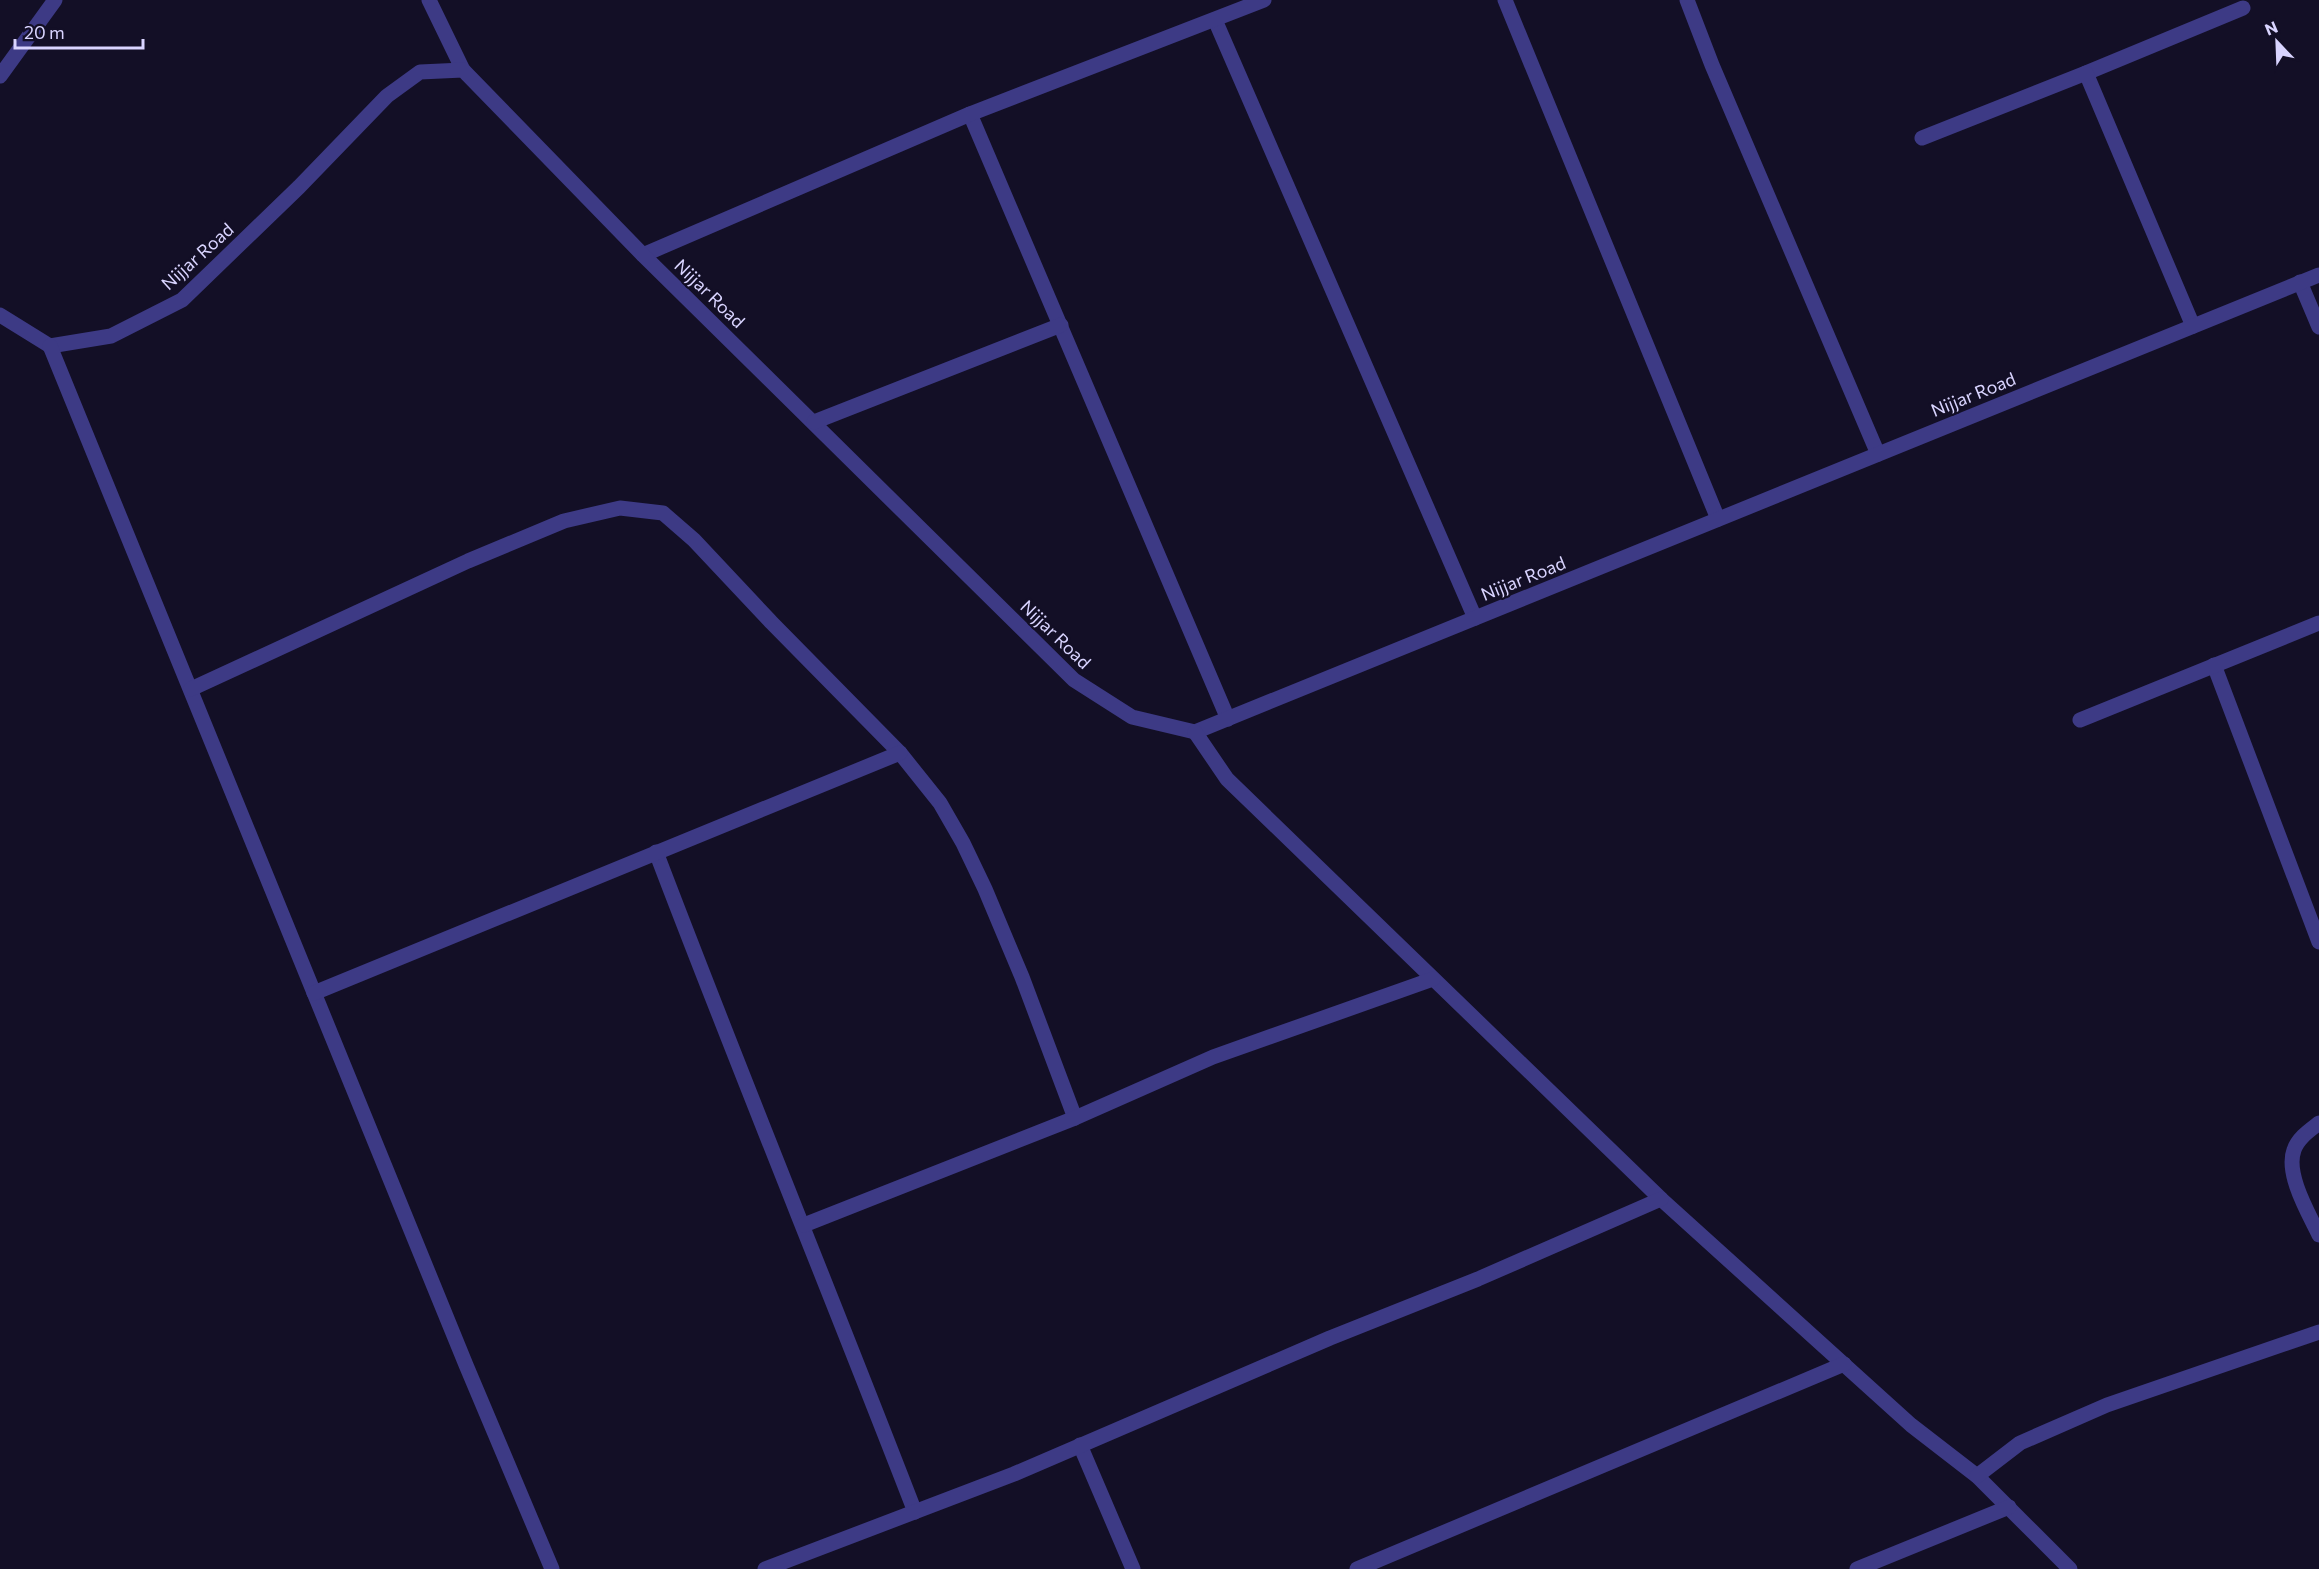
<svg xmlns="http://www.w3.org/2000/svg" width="2319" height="1569" font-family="Commissioner,sans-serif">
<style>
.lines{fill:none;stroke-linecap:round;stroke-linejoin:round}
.minor{stroke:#3d3a85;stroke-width:15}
.tertiary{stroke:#3d3a85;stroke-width:15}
.labels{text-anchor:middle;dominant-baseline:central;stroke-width:4.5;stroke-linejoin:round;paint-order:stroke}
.street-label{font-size:18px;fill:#d9d4ff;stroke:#130f26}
</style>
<rect width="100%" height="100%" fill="#130f26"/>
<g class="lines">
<!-- minor -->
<g class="minor">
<polyline points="429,0 463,70"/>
<polyline points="1505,0 1718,519"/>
<polyline points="1687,0 1712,65 1878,454"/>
<polyline points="1215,20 1475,618"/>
<polyline points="2086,73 2243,8"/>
<polyline points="970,114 1228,719"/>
<polyline points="1922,138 2086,73 2193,326"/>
<polyline points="643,255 970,114 1264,0"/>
<polyline points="2300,282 2319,327"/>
<polyline points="0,315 50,346 111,336 182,300 299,187 387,96 420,72 463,70 643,255 1074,680 1132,717 1195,732 2319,275"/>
<polyline points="50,346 466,1365 552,1569"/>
<polyline points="814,422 1061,325"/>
<polyline points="2214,665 2319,942"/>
<polyline points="191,689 468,561 564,521 620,508 663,513 694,540 771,622 900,753 940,803 963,843 985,889 1022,977 1075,1118"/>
<polyline points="2080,720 2319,623"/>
<polyline points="1195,732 1227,779 1661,1199 1911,1425 1977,1476 2070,1569"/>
<path d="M656,852C740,1073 830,1292 915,1512"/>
<polyline points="314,993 900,753"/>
<path d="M2319,1123C2310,1130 2298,1138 2294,1150C2285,1174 2309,1214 2319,1235"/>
<polyline points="804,1225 1075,1118 1213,1057 1433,979"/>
<polyline points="1080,1445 1133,1569"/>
<polyline points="1977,1476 2020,1443 2107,1405 2319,1332"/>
<polyline points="765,1569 1014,1474 1330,1338 1478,1279 1661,1199"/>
<polyline points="1357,1569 1844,1364"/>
<polyline points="1857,1569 2009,1507"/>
</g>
<!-- tertiary -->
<polyline class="tertiary" points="0,76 55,0"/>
</g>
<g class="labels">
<!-- street labels -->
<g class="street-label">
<text transform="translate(197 256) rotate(-42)">Nijjar Road</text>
<text transform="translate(710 293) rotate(44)">Nijjar Road</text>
<text transform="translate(1973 394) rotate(-22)">Nijjar Road</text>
<text transform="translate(1523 578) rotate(-22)">Nijjar Road</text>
<text transform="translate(1056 634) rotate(44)">Nijjar Road</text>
</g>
</g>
<!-- north arrow -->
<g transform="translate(2277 42) rotate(337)" stroke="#130f26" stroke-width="4.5" paint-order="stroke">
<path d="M0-4.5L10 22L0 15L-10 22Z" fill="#d9d4ff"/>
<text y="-9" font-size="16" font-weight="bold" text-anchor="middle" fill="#d9d4ff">N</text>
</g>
<!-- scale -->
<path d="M15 39v9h128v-9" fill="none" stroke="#d9d4ff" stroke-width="3"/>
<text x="24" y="39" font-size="18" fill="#d9d4ff" stroke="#130f26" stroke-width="4.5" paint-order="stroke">20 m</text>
</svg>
